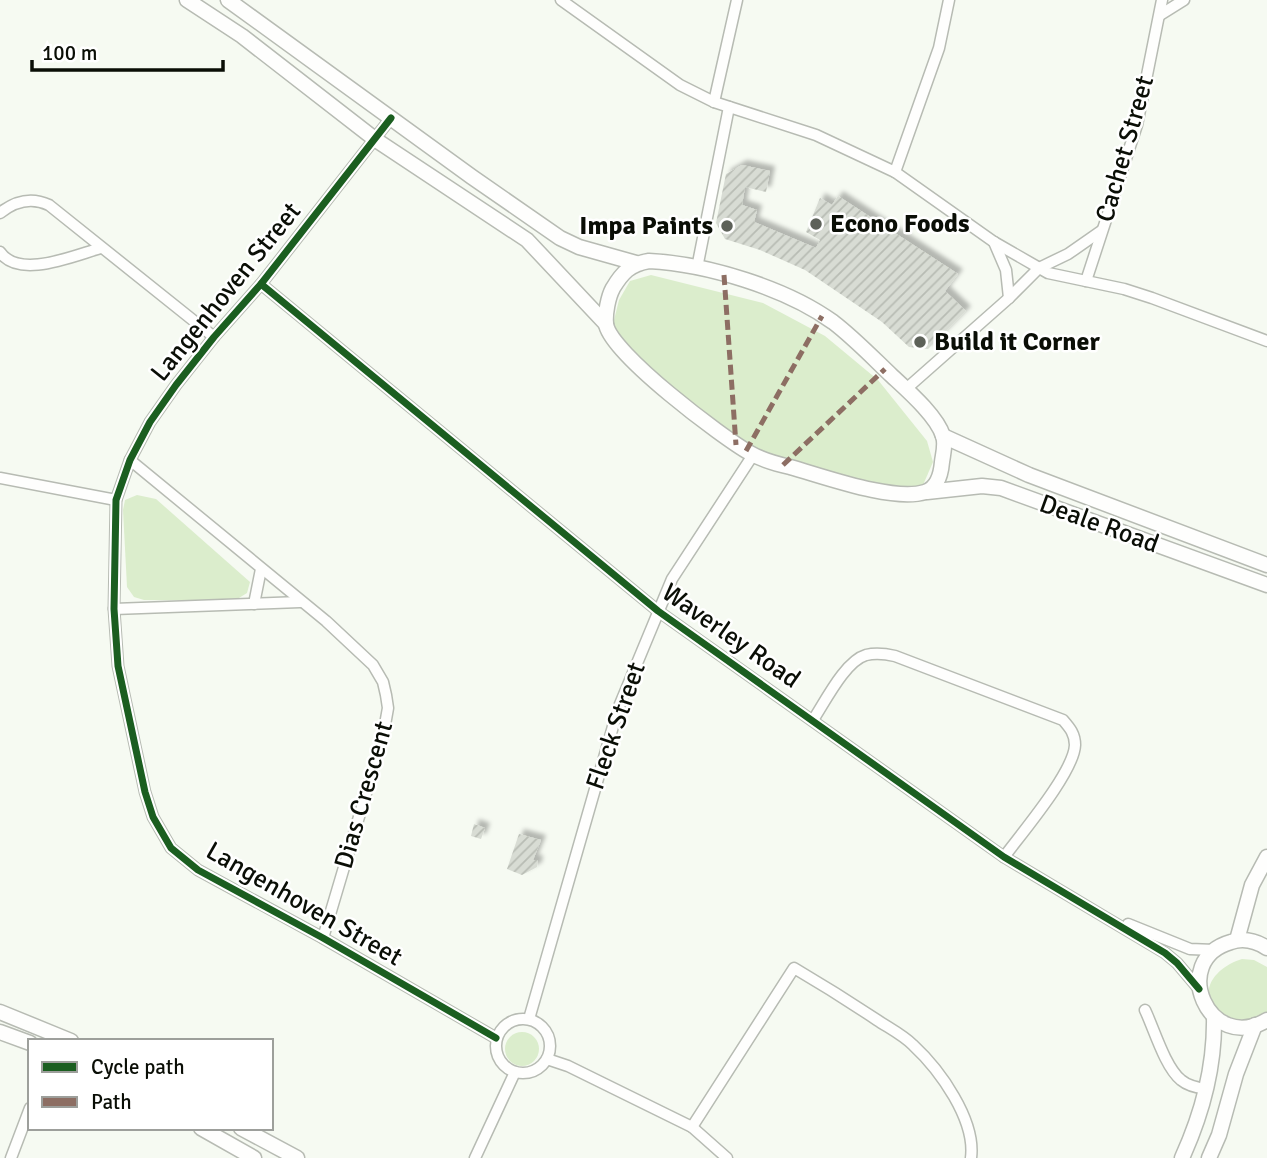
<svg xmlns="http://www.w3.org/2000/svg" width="1267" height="1158" font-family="Signika,sans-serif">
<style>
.green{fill:#dbedcc}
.building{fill:url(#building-hatch);filter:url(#shadow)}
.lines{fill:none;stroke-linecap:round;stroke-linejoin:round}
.minor-casing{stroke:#b7bbb3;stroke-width:13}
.tertiary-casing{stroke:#b7bbb3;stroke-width:17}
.minor{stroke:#fefefd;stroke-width:10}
.tertiary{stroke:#fefefd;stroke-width:14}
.quiet{stroke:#8d6e63;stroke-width:5;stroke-dasharray:10 5;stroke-linecap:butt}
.cycleway-casing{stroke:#fff;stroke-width:11}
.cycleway{stroke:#1b5e20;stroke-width:7}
.poi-dot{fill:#5d6159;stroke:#fff;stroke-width:2.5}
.labels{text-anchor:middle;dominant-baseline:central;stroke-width:5;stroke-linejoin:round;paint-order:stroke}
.street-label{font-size:26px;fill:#0a0e06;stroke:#fff}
.poi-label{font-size:26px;font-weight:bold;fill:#0a0e06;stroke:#fff;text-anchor:start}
</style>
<defs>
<pattern id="building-hatch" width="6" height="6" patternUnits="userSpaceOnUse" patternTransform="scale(1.75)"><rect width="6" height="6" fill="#d8dcd4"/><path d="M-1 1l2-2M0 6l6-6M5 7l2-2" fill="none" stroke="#b8bcb4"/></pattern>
<filter id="shadow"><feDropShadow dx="5" dy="-5" stdDeviation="2" flood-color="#0004"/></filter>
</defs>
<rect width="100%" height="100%" fill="#f6faf2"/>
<!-- green -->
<g class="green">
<polygon points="651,275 763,303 825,336 878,380 927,441 933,462 923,485 897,493 789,465 731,439 624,347 613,324 619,300 630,281"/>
<polygon points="137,495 156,499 250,582 247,593 234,601 144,600 134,597 127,587 123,510 125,500"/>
<path d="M1242,959L1254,960L1267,967V1021L1234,1028C1228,1021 1215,1012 1211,1004C1201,982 1224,964 1242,959Z"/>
<circle cx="522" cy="1049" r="17"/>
</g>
<!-- building -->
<g class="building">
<polygon points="742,165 770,171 766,192 745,187 742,205 757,210 754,222 816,248 820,240 806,232 820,198 832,205 838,196 958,274 945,291 966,311 928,349 909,347 882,322 805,270 760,250 725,239 716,223 726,174"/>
<polygon points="474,824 485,828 481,839 471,836"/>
<polygon points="519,834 541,840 533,860 538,860 537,867 522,875 507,869"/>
</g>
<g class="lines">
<defs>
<g id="minor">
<polyline points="561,0 680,85 714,102 816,135 895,172 994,242 1048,273 1124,289 1152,298 1267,341"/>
<polyline points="1160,15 1184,0"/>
<polyline points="714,102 737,0"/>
<polyline points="391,118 261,284 214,337 176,385 150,422 130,460 116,500 114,609 118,666 145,792 153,817 171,848 198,870 323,938 496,1038"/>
<polyline points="895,172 939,48 949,0"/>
<path d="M0,213C15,201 32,197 49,205L214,337"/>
<polyline points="994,242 1006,270 1009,298"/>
<path d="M0,252C19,280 75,255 101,248"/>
<polyline points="697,268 729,107"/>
<polyline points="1086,281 1137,125 1162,0"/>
<polyline points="261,284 658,611 1004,857 1165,953 1177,963 1199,989"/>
<polyline points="906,389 1009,298 1039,268 1068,254 1101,231"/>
<polyline points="130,460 326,621 373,665 383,682 386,695 388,708 383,736 323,938"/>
<polyline points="0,478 116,500"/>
<polyline points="254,604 261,569"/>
<polyline points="114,609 300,602"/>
<path d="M813,720C825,702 845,661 866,655C875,653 886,654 895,656L1063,720C1070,728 1075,734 1075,745C1074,772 1021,834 1004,857"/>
<polyline points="1128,924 1190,949 1214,950"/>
<path d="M1145,1010C1154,1029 1165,1067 1181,1080C1188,1086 1198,1088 1207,1089"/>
<circle cx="523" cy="1046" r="27"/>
<polyline points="529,1019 618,709 672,579 753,455"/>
<polyline points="547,1059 568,1066 692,1127 727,1158"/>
<path d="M692,1127L794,968C823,985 850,1002 877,1020C889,1028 903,1035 913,1045C940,1070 976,1120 971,1158"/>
<polyline points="11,1158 30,1108"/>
<polyline points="475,1158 515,1072"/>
</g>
<g id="tertiary">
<polyline points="187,0 242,36 376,140 527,240 606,324"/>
<polyline points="228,0 472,177 560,238 579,247 636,263"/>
<path d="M649,261C707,264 786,288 833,322C854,338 873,358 892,376C907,390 937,416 943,436C946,444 943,454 942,462C941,474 937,488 925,492C893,502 823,476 790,467C777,464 762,460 750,453C723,438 610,353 606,324C605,314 608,297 613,288C622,273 630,264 649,261Z"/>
<polyline points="943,436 1029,475 1267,565"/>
<polyline points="927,492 982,486 1001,488 1267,585"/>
<polyline points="1237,940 1252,885 1267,857"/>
<path d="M1267,948C1256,941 1243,938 1231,942C1168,960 1209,1055 1267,1020"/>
<polyline points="0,1012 71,1041"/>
<polyline points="0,1032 30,1043"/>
<polyline points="201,1128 254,1158"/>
<polyline points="241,1128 297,1158"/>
<path d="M1182,1158C1203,1112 1215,1067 1214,1017"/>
<polyline points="1209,1158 1219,1135 1236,1074 1255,1025"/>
</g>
</defs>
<!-- minor casing -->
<use href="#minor" class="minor-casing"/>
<!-- tertiary casing -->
<use href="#tertiary" class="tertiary-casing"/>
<!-- minor -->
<use href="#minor" class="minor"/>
<!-- tertiary -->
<use href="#tertiary" class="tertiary"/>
<!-- quiet -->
<g class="quiet">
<polyline points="724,275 736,445"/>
<polyline points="746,451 822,316"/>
<polyline points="783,465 885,369"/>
</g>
<defs>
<g id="cycleway">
<polyline points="391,118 261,284 214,337 176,385 150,422 130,460 116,500 114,609 118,666 145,792 153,817 171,848 198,870 323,938 496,1038"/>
<polyline points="261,284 658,611 1004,857 1165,953 1177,963 1199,989"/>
</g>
</defs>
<!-- cycleway casing -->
<use href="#cycleway" class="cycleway-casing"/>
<!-- cycleway -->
<use href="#cycleway" class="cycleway"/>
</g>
<!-- markers -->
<g class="poi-dot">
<circle cx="816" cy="224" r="7"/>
<circle cx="727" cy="226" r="7"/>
<circle cx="920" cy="342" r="7"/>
</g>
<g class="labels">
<!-- street labels -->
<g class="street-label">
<text transform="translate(1125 149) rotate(-74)">Cachet Street</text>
<text transform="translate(226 292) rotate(-51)">Langenhoven Street</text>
<text transform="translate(1099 524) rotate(20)">Deale Road</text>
<text transform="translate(731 636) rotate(35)">Waverley Road</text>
<text transform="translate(616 726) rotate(-71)">Fleck Street</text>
<text transform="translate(364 795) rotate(-74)">Dias Crescent</text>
<text transform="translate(304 904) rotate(30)">Langenhoven Street</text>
</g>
<!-- poi labels -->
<g class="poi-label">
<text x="830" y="224">Econo Foods</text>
<text x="713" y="226" text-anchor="end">Impa Paints</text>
<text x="934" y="342">Build it Corner</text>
</g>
</g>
<!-- legend -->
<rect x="28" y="1039" width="245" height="91" fill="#ffffff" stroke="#9d9f9b" stroke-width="2"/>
<rect x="42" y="1062" width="35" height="10" fill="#1b5e20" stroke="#9d9f9b" stroke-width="2"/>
<text x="91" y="1074" font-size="21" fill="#0a0e06">Cycle path</text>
<rect x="42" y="1097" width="35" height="10" fill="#8d6e63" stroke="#9d9f9b" stroke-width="2"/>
<text x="91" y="1109" font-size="21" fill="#0a0e06">Path</text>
<!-- scale -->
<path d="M32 60v10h191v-10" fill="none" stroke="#0a0e06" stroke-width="3.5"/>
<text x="42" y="60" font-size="21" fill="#0a0e06" stroke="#ffffff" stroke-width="5" paint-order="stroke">100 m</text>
</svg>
